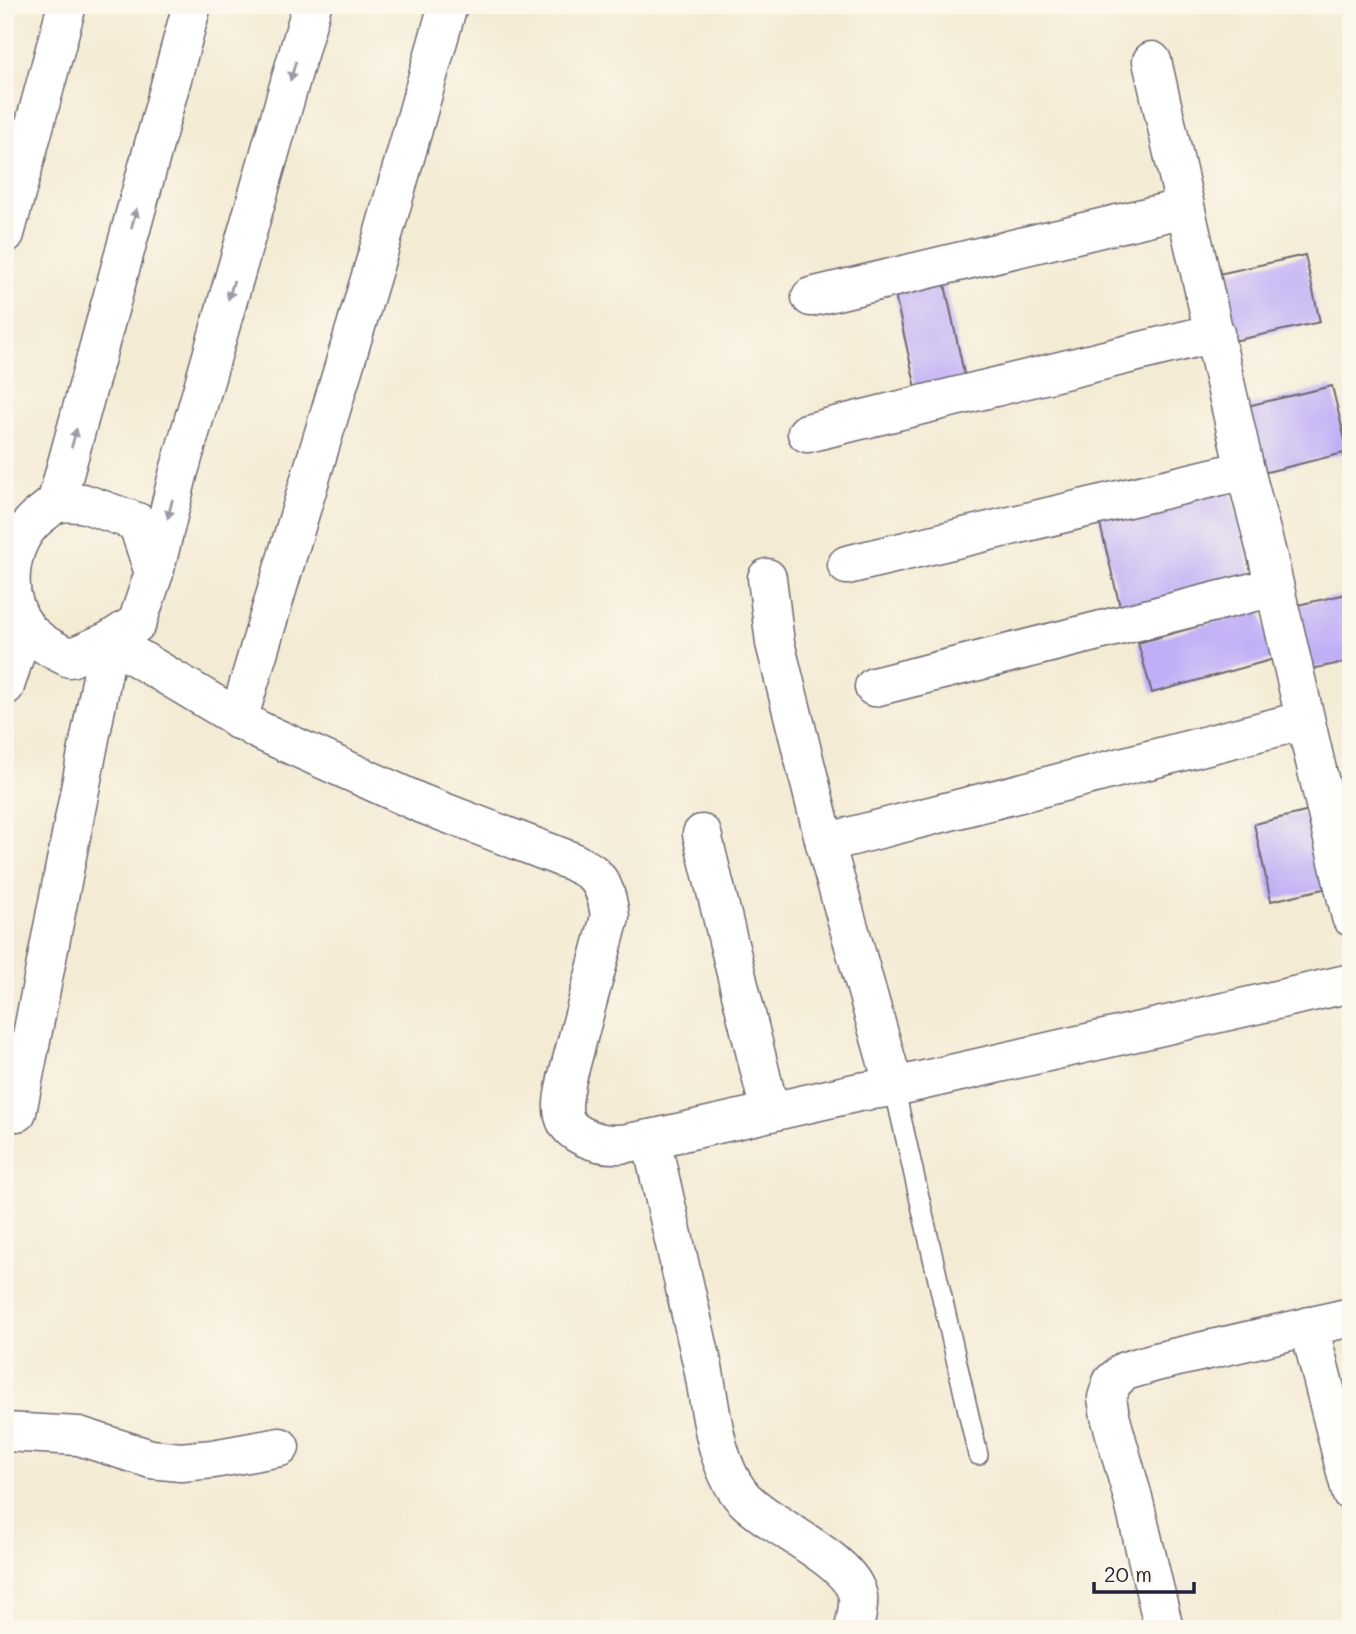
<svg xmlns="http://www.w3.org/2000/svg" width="1356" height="1634" font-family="Mali,sans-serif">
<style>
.building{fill:#c0aef6}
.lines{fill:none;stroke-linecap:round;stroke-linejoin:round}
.service-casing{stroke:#6c6871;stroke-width:22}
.minor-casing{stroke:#6c6871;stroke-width:41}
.tertiary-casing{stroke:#6c6871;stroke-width:41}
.service{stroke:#fff;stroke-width:19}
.minor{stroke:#fff;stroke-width:38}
.tertiary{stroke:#fff;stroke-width:38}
.oneway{fill:#9c9ca7}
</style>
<rect width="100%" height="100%" fill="#fbf7ec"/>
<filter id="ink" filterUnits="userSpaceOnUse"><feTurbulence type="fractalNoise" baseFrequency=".0143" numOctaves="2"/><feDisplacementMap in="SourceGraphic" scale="14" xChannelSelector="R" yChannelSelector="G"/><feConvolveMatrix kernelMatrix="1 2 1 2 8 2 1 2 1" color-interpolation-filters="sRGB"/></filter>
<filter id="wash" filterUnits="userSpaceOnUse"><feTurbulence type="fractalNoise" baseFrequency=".00686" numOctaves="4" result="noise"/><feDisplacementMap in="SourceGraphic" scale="28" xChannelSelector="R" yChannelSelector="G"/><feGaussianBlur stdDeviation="1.57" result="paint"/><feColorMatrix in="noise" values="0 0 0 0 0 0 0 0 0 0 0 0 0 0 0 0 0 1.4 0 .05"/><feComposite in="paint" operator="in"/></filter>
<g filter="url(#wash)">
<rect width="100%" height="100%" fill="#f4ebd4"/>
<g id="blocks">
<!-- building -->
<g class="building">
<polygon points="1305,255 1320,322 1229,342 1214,275"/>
<polygon points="942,271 965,378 916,388 892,282"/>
<polygon points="1332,386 1348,452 1259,474 1243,407"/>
<polygon points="1229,480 1254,583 1122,615 1097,512"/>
<polygon points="1351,593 1351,661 1306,670 1293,606"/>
<polygon points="1260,609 1274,659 1152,693 1138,643"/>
<polygon points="1314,810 1332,887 1271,901 1254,824"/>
</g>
</g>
</g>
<g filter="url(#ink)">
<use href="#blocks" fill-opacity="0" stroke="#6c6871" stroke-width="2"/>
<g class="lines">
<defs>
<polyline id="service" points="894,1087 978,1455"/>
<g id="minor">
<polyline points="1152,61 1245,470 1267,554 1351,917"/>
<polyline points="5,234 67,5"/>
<polyline points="811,297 1185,208"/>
<polyline points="807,433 1215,333"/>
<polyline points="847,565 1245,470"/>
<polyline points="767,578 775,643 825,843 894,1087"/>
<polyline points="5,686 24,626"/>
<polyline points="874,687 1274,587"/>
<polyline points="238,720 380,246 448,5"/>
<polyline points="702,834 770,1112"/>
<polyline points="825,843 1305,720"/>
<path d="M17,1112L109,641L258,730L420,803L571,861C578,865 586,868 592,873C605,884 608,902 610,917L567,1079C565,1091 561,1104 564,1116C569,1136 600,1145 618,1144C629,1144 640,1140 651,1139L859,1092L894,1087L1351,983"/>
<path d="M651,1139C668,1215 686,1291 703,1367C711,1407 714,1461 740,1494C764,1525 852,1558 858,1597C859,1607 856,1619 854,1629"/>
<polyline points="1309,1326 1351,1492"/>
<polyline points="5,1432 79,1436 151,1459 181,1462 213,1459 280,1447"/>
<polyline points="1164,1629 1133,1498 1110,1416 1107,1398 1112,1382 1125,1371 1156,1362 1351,1317"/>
</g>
<g id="tertiary">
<path d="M83,503L137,522L154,573L137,623L109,641L70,658C53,650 38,642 26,628C0,593 8,538 43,513C47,510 52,505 56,504C64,501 75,503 83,503Z"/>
<polyline points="56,504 192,5"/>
<polyline points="154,573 178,475 312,5"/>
</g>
</defs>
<!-- service casing -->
<use href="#service" class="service-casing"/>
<!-- minor casing -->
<use href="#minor" class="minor-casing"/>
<!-- tertiary casing -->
<use href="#tertiary" class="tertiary-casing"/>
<!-- service -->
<use href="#service" class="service"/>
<!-- minor -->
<use href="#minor" class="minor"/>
<!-- tertiary -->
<use href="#tertiary" class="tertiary"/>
</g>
<!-- one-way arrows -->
<defs><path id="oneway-solid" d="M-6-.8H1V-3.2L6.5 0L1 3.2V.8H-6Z" transform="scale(1.75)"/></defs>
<g class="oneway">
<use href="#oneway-solid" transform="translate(293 71) rotate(106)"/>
<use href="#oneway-solid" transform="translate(134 218) rotate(-75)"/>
<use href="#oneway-solid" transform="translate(231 290) rotate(106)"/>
<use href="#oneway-solid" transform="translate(74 438) rotate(-75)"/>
<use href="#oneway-solid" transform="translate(170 509) rotate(104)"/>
</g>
</g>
<!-- margin -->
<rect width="1356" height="1634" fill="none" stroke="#fbf7ec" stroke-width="28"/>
<!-- scale -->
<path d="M1094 1582v10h100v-10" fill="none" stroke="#22223b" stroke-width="3.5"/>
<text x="1104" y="1582" font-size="21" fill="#22223b" stroke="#fbf7ec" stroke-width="5" paint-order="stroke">20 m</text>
</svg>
